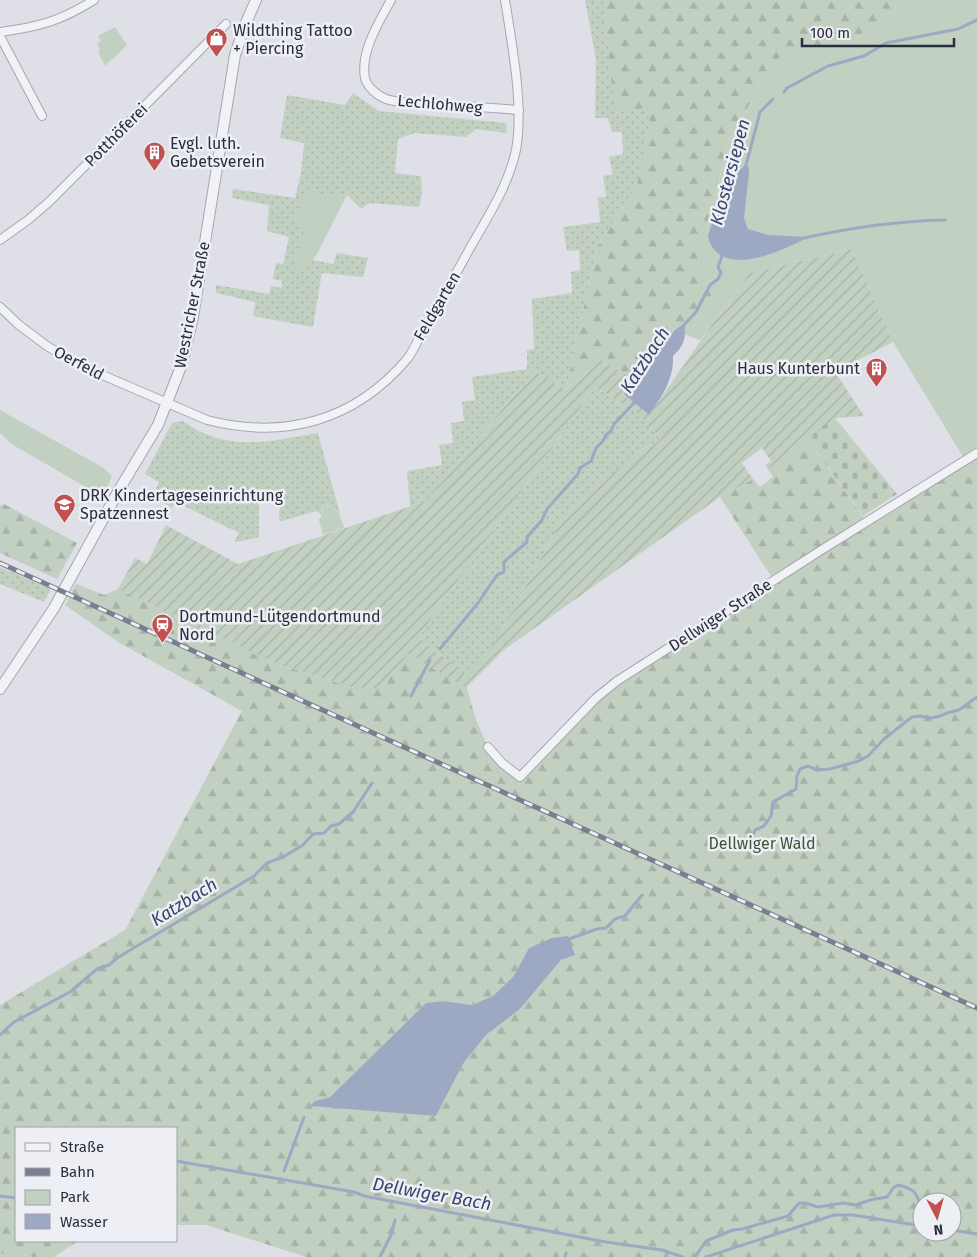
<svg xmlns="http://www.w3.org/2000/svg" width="977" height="1257" font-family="'Fira Sans',sans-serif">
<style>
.grass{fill:url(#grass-dots)}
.forest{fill:url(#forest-firs);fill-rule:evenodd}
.cemetery{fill:url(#cemetery-stones)}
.park{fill:#c2d0c1}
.garden{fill:url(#garden-furrows);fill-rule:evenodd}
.water{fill:#9da9c3}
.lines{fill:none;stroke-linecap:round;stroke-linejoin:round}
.stream{stroke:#9da9c3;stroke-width:3}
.minor-casing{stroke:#a5a7b0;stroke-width:10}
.tertiary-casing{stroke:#a5a7b0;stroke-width:12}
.minor{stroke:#f1f2f5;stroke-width:8}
.tertiary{stroke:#f1f2f5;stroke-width:10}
.rail-casing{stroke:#7a7e8f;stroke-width:5}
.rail{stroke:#eeeff4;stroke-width:3;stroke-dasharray:9;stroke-linecap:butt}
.labels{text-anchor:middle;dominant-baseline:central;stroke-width:5;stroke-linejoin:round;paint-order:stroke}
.poi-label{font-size:16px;fill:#292d3c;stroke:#eeeff4;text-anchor:start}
.street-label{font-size:16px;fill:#292d3c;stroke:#eeeff4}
.park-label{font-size:16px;fill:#395638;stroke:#eeeff4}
.water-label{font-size:18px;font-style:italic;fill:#37466c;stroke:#eeeff4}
</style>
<defs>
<pattern id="grass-dots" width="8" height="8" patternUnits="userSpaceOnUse" patternTransform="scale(1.25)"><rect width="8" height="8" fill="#c2d0c1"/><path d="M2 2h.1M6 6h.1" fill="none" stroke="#a7b3a7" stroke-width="1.8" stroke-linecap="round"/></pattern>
<pattern id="forest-firs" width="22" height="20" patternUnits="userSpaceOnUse" patternTransform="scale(1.25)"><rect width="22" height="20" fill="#c2d0c1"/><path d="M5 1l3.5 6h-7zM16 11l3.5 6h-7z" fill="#a7b3a7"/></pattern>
<pattern id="cemetery-stones" width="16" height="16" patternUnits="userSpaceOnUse" patternTransform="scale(1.25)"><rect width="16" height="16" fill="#c2d0c1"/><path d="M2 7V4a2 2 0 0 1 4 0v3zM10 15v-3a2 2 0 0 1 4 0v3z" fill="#a7b3a7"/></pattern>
<pattern id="garden-furrows" width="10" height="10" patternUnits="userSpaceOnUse" patternTransform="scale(1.25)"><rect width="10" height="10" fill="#c2d0c1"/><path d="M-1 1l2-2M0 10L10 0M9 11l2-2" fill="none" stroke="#a7b3a7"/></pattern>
</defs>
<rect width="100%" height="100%" fill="#dfe0e7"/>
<!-- grass -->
<g class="grass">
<polygon points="585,0 603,0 605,4 615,113 652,107 637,186 597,247 566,390 534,371 426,501 410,506 407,471 442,465 439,445 453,443 451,423 464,421 462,402 475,400 472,377 527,369 527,350 534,349 532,299 572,293 571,272 580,270 579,250 567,251 563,227 600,222 598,197 606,197 603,176 613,174 609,157 623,154 622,132 612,132 608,118 595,118 596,60"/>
<polygon points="353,93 379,111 506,123 507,133 476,129 466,137 415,133 398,139 395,173 421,176 422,194 419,207 370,203 361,209 347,195 305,235 304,272 312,260 333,264 337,253 368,258 363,277 322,273 313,327 253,316 255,302 216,293 216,285 269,294 271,286 281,288 282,281 273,279 276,263 283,264 289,237 267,231 269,205 232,198 233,189 295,198 301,173 304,143 280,138 287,95 345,105"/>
<polygon points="595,387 637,413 661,439 643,449 604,481 559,524 498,638 468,679 443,657 422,642 421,633"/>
<path d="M182,421C190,425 197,431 206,434C242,450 281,439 318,433L340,514L330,506L322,505V515L316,511L283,521H279L280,497H259V537L243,541L234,542L239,533L176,502L172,508L153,496L159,482L145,474L172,423Z"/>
<polygon points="0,567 51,589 44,602 0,584"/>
<polygon points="0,1250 31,1257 0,1257"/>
</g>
<!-- forest -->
<g class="forest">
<polygon points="603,0 910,0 859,36 779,58 760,86 729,141 698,263 714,300 686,335 675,330 635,380 601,360 566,390 597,247 637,186 652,107 615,113"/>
<path d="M807,438L866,521L977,453V1257H306L206,1225H176V1128H16V1241H78L54,1257H31L0,1250V1005L125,930L242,711L118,642L65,605L76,584L104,595L118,589L271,662L354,688H381L408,654L467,688L476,720L488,747L520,777L596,698L774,581L720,497L753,479L760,487L773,477L768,469ZM540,944L574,955L561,960L520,1009L486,1035L463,1064L436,1116L315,1101L330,1097L426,1003L443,1001L472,1005L493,996L513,977L529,948ZM922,1202H952V1232H922Z"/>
<polygon points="4,504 77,543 57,579 0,553 0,506"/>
</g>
<!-- cemetery -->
<polygon class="cemetery" points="835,418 897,494 863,516 807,438"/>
<!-- park -->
<g class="park">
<polygon points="910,0 977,0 977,453 965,460 893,342 852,249 750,273 700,340 686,335 714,300 698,263 729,141 760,86 779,58 859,36"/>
<polygon points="115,27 127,45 105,66 98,52 100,50 97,44 101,41 98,36"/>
<polygon points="306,192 347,195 317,254 304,272 293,269 305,235 295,222"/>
<polygon points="0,410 102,467 112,476 103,497 13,445 0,433"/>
<path d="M322,505C337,507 340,514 344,528L323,535L319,520L323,513Z"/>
</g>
<!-- garden -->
<path class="garden" d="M852,249L893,342L835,372L864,416L835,418L768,469L765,465L771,461L762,448L742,463L753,479L720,497L505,649L466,688L408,654L381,688H354L271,662L118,589L135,558L147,564L166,525L238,564L426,501L534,371L566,390L601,360L635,380L625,394L649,415L715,320L750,273ZM595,387L637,413L661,439L643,449L604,481L559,524L498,638L468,678L443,657L422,642L421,633Z"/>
<!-- water -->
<g class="water">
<path d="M746,165L749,168V173L744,218L748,229L768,235L808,237C783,251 718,281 708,236L719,201L732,176Z"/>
<path d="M684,324C687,338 683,347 673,356C674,379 662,397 649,415L624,394L675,330Z"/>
<polygon points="568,936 575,955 561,960 520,1009 486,1035 463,1064 436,1116 310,1106 315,1101 330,1097 426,1003 443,1001 472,1005 493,996 513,977 529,948 552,938"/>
</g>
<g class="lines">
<!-- stream -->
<g class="stream">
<polyline points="784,92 787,88 828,66 864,56 886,43 958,29 977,20"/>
<polyline points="745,169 760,112 773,99"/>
<path d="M804,238C849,228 898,221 945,220"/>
<polyline points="683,326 696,312 710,285 718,279 721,273 718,267 723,253"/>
<polyline points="440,649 478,603 497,575 504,572 504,562 527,542 527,537 542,520 547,509 578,474 580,468 591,461 596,448 603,441 606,435 611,431 614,424 636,401"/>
<polyline points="411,696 430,660"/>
<path d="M721,845C735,838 739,846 751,840L755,830L764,826L771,816L773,802L796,789L797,776L800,769L808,766L817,770L830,769L859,761L868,756L884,739L912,717L920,716L931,718L940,716L947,713L959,710L977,697"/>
<polyline points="569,939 597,929 606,928 615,919 625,916 642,895"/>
<polyline points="0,1035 14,1022 70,992 97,969 109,965 117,958 254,876 267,863 283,857 303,845 313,834 324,833 331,826 339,824 353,812 372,783"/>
<polyline points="176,1161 354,1192 364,1196 606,1242 662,1250 683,1257"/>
<polyline points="284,1171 304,1117"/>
<polyline points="0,1196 16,1198"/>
<polyline points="952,1230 977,1234"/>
<polyline points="380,1257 391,1235 395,1220"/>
<polyline points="565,1257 566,1253"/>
<path d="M695,1257L706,1241L733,1230L742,1229L788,1216L799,1203H805L818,1207L843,1203L856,1205L870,1200L887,1197L894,1187L899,1185C918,1191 915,1192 922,1209"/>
<polyline points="706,1257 834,1215 853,1215 922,1226"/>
</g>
<defs>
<g id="minor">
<path d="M391,0C379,22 360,52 365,78C367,87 378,96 386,99C401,104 420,103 435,104C463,106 491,108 519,110"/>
<path d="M0,32C38,27 61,21 94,0"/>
<polyline points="0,36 42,116"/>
<polyline points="0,240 28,220 50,201 226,24"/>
<path d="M0,307L19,325L47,346L79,365L207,420C285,440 355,421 408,358C415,348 420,335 426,325C439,303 452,281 464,259C483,223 507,191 516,150C524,107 512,44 505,0"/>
<polyline points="488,747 502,763 520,777 596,698 617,681 823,549 977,453"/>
</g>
<polyline id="tertiary" points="0,689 54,608 119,490 158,425 182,364 193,317 235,55 245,25 256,0"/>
</defs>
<!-- minor casing -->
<use href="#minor" class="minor-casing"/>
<!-- tertiary casing -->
<use href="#tertiary" class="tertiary-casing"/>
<!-- minor -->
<use href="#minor" class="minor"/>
<!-- tertiary -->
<use href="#tertiary" class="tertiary"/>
<defs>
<polyline id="rail" points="0,563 977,1008"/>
</defs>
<!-- rail casing -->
<use href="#rail" class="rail-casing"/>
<!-- rail -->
<use href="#rail" class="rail"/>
</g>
<!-- icons -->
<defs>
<symbol id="shop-pin" viewBox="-11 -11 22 30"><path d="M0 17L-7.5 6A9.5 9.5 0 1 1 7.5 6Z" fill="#c1504e" stroke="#eeeff4"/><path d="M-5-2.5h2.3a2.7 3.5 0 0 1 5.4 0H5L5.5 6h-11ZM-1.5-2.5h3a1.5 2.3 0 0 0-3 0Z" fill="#fff"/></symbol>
<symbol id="building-pin" viewBox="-11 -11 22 30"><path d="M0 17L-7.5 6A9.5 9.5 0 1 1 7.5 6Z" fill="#c1504e" stroke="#eeeff4"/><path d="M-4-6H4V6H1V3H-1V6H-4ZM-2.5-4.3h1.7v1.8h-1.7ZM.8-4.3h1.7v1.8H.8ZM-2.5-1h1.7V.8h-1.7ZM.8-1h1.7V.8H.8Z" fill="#fff"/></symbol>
<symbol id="school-pin" viewBox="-11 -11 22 30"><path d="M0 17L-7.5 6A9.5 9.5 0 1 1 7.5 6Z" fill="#c1504e" stroke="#eeeff4"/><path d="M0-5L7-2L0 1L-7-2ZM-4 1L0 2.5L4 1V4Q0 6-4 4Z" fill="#fff"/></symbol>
<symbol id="station-pin" viewBox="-11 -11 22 30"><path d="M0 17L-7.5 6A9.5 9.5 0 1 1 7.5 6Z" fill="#c1504e" stroke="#eeeff4"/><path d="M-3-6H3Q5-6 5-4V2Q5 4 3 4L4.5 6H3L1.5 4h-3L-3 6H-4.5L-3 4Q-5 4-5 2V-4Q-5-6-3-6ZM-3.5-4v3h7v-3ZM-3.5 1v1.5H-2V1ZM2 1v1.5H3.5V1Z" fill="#fff"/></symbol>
</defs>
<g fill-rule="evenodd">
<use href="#shop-pin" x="204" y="26" width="25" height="34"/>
<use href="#building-pin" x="142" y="140" width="25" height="34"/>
<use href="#building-pin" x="864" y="356" width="25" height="34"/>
<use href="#school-pin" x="52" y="492" width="25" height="34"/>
<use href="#station-pin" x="150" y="612" width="25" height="34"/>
</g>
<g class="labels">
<!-- poi labels -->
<g class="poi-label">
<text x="233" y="30">Wildthing Tattoo<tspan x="233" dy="18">+ Piercing</tspan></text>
<text x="170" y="143">Evgl. luth.<tspan x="170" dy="18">Gebetsverein</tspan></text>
<text x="860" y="368" text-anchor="end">Haus Kunterbunt</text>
<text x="80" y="495">DRK Kindertageseinrichtung<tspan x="80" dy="18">Spatzennest</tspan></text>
<text x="179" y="616">Dortmund-Lütgendortmund<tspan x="179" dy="18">Nord</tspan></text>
</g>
<!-- street labels -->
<g class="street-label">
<text transform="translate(440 104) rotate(5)">Lechlohweg</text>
<text transform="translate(116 135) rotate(-45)">Potthöferei</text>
<text transform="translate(192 305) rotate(-79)">Westricher Straße</text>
<text transform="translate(437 306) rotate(-60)">Feldgarten</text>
<text transform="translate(79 363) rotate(28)">Oerfeld</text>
<text transform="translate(720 615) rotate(-33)">Dellwiger Straße</text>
</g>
<!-- park labels -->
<g class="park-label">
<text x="762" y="843">Dellwiger Wald</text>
</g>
<!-- water labels -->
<g class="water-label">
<text transform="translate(730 172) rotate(-75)">Klostersiepen</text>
<text transform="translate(645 360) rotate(-57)">Katzbach</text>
<text transform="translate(184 902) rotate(-32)">Katzbach</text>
<text transform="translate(432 1194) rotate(10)">Dellwiger Bach</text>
</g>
</g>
<!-- legend -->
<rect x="15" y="1127" width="162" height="115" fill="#eeeff4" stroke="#9fa1aa"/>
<rect x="25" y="1143" width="25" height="8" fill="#f1f2f5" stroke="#9fa1aa"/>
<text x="60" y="1152" font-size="15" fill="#292d3c">Straße</text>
<rect x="25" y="1168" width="25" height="8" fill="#7a7e8f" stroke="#9fa1aa"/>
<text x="60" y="1177" font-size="15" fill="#292d3c">Bahn</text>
<rect x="25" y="1190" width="25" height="15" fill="#c2d0c1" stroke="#9fa1aa"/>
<text x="60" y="1202" font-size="15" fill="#292d3c">Park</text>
<rect x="25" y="1214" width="25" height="15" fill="#9da9c3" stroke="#9fa1aa"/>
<text x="60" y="1227" font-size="15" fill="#292d3c">Wasser</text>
<!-- north arrow -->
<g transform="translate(937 1217) rotate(174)"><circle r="24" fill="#eeeff4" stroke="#9fa1aa"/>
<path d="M0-4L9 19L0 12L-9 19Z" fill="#c1504e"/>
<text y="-8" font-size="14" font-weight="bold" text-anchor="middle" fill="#292d3c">N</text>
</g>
<!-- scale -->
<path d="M802 38v8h152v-8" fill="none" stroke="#292d3c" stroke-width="2.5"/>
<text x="810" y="38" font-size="15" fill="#292d3c" stroke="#eeeff4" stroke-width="4" paint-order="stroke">100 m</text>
</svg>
